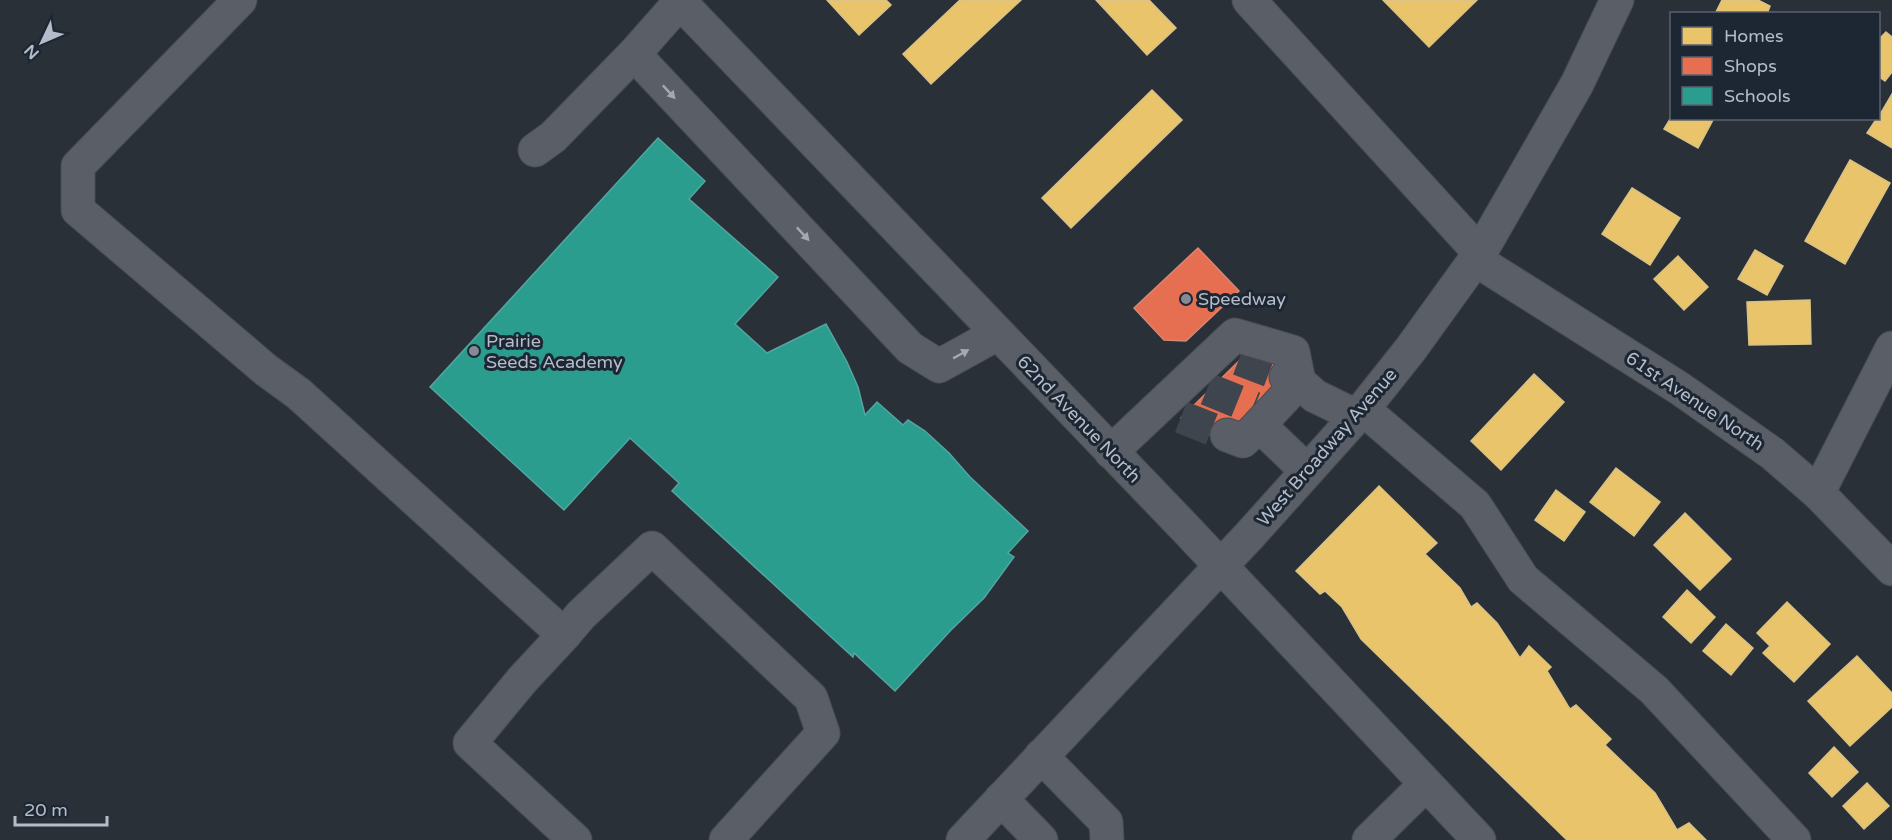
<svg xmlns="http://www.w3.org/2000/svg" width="1892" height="840" font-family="'Varela Round',sans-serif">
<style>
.homes{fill:#e9c46a;stroke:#d9c286;stroke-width:1.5}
.shops{fill:#e76f51;stroke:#d88675;stroke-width:1.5}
.schools{fill:#2a9d8f;stroke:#53a6a0;stroke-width:1.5}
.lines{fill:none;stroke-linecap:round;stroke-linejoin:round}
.minor-tunnel{stroke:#3f454e;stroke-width:33;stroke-dasharray:33 16;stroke-linecap:butt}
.minor-casing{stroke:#484c53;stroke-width:35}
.minor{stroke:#5a5e66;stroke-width:33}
.oneway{fill:#a2a9b5}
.poi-dot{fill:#848b96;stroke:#1d2633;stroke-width:2}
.labels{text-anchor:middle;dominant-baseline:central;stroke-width:6;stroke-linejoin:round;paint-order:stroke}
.poi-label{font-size:18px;fill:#b4bcc9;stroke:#1d2633;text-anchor:start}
.street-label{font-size:18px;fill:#b4bcc9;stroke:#1d2633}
</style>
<rect width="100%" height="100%" fill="#2a3038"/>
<!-- homes -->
<g class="homes">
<polygon points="827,0 886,0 891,5 859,35"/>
<polygon points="960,0 1021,0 931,84 903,54"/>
<polygon points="1096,0 1149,0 1176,28 1147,55"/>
<polygon points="1383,0 1477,0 1429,47"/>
<polygon points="1722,0 1758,0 1770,6 1767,14 1715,14"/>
<polygon points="1886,32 1892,37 1892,72 1885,81 1878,76 1878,40"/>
<polygon points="1152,90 1182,120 1071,228 1042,198"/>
<polygon points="1892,94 1892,148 1867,133 1877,118 1878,118"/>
<polygon points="1672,116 1672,118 1714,118 1698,148 1664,129"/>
<polygon points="1850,160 1890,183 1845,264 1805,241"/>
<polygon points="1632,188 1680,218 1650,265 1602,234"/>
<polygon points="1755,250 1783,266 1767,295 1738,279"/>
<polygon points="1678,256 1708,287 1684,310 1654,279"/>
<polygon points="1810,300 1811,344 1749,345 1747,302"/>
<polygon points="1534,374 1564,402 1501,470 1471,441"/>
<polygon points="1616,468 1660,502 1634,536 1590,502"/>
<polygon points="1379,486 1437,543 1425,554 1460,588 1471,607 1477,603 1497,623 1520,658 1529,646 1551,667 1547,671 1568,706 1570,709 1576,705 1611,739 1605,745 1655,793 1677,830 1689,823 1706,840 1567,840 1361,639 1342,607 1325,591 1320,594 1296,571"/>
<polygon points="1556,490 1585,512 1564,541 1535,520"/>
<polygon points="1685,513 1731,559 1700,590 1654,545"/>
<polygon points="1687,590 1715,617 1691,643 1663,617"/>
<polygon points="1787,602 1830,644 1794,682 1763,653 1770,646 1757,633"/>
<polygon points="1726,624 1753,648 1731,675 1703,651"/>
<polygon points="1857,656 1892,693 1892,707 1850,746 1808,701"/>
<polygon points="1834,747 1858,772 1832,797 1809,773"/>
<polygon points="1867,783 1889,806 1864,829 1843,806"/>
</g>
<!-- shops -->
<g class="shops">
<polygon points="1198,248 1239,291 1186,341 1164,340 1134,308"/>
<polygon points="1248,352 1280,361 1290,372 1222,438 1191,429 1181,418"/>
</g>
<!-- schools -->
<polygon class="schools" points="658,138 705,181 689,199 778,277 735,324 767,353 826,324 847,362 858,387 865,415 877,402 903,425 908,420 925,431 949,453 970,477 1028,531 1008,553 1014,557 984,598 951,630 895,691 854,653 853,657 672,491 679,483 630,438 564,510 430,387"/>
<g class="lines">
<!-- minor-tunnel -->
<g class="minor-tunnel">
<polyline points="1239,359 1286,377"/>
<polyline points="1207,389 1254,408"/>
<polyline points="1181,417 1227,435"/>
</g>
<defs>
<g id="minor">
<polyline points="240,0 78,166 78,210 266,370 299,394 564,635 523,679 470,743 575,840"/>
<polyline points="678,0 1187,530 1479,840"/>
<polyline points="1249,0 1480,253"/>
<polyline points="680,2 634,54 910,348 939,366 997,334"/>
<polyline points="535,150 553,137 634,54"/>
<polyline points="1476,260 1679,388 1773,454 1818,493 1892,569"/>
<polyline points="1286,377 1299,382 1259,425 1307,471"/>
<polyline points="1363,409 1475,505 1523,579 1654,690 1794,840"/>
<polyline points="1227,435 1243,441 1259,425"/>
<polyline points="1111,452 1235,335 1293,352 1299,382 1315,396 1356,416"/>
<polyline points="1818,493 1892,348"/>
<polyline points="564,635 581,615 652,548 811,698 823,733 726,840"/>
<polyline points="1041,756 1106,822 1107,840"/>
<polyline points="1001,799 1041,840"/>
<polyline points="963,840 1249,536 1363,409 1410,350 1480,253 1577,84 1617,0"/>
<polyline points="1369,840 1426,784"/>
</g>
</defs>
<!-- minor casing -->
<use href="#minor" class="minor-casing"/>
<!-- minor -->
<use href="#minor" class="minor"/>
</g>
<!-- one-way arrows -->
<defs><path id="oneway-solid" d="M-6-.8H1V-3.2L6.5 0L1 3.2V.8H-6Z" transform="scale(1.5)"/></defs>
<g class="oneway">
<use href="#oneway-solid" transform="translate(669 92) rotate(47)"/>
<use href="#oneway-solid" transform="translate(803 234) rotate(47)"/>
<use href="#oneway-solid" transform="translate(961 354) rotate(-29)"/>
</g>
<!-- markers -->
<g class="poi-dot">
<circle cx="1186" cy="299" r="6"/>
<circle cx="474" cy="351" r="6"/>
</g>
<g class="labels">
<!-- poi labels -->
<g class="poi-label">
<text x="1198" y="299">Speedway</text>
<text x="486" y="341">Prairie<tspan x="486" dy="21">Seeds Academy</tspan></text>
</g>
<!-- street labels -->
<g class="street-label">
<text transform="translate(1695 401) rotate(34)">61st Avenue North</text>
<text transform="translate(1079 419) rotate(46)">62nd Avenue North</text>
<text transform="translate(1327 447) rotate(-49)">West Broadway Avenue</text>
</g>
</g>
<!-- legend -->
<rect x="1670" y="12" width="210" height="108" fill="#1d2633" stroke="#59626f" stroke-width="1.5"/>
<rect x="1682" y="27" width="30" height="18" fill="#e9c46a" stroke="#59626f" stroke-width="1.5"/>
<text x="1724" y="42" font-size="18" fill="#b4bcc9">Homes</text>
<rect x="1682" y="57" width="30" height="18" fill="#e76f51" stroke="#59626f" stroke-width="1.5"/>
<text x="1724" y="72" font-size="18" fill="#b4bcc9">Shops</text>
<rect x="1682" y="87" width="30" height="18" fill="#2a9d8f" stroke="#59626f" stroke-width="1.5"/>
<text x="1724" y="102" font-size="18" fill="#b4bcc9">Schools</text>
<!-- north arrow -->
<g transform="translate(42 42) rotate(226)" stroke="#1d2633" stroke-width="4.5" paint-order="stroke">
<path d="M0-4.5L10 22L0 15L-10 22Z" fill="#b4bcc9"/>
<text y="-9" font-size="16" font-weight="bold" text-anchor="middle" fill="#b4bcc9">N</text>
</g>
<!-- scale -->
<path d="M15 816v9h92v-9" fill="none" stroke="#b4bcc9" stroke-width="3"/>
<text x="24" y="816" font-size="18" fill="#b4bcc9" stroke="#1d2633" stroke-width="4.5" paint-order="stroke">20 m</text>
</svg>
